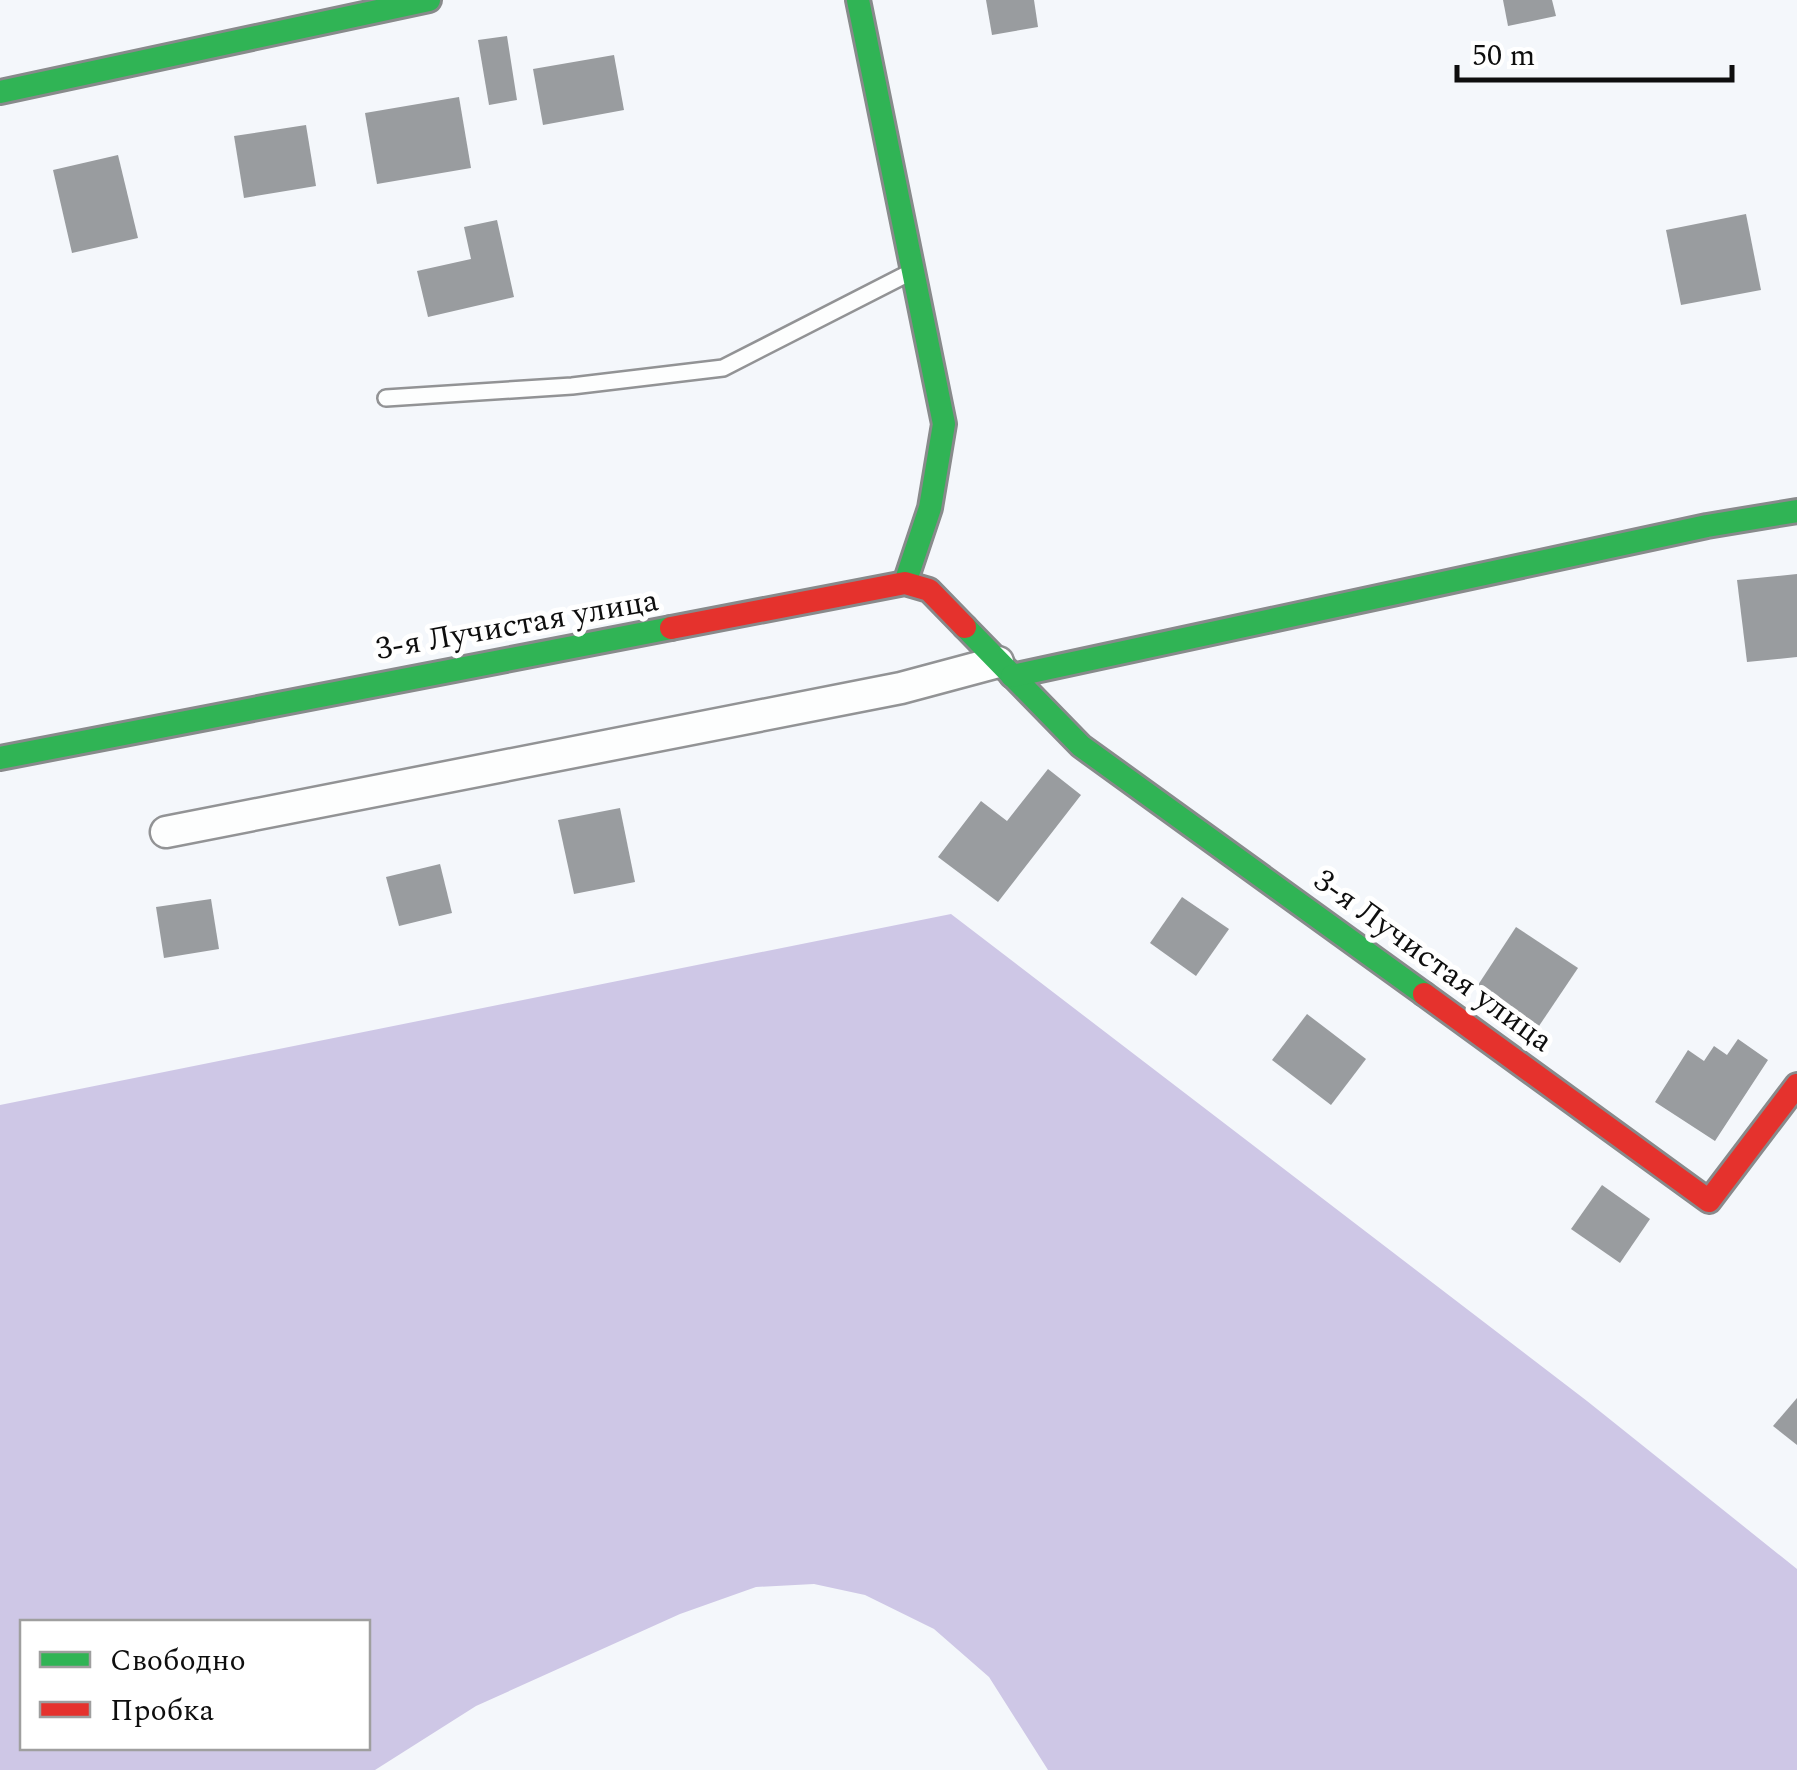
<svg xmlns="http://www.w3.org/2000/svg" width="1797" height="1770" font-family="Spectral,serif">
<style>
.forest{fill:#cec7e6;fill-rule:evenodd}
.building{fill:#999c9f}
.lines{fill:none;stroke-linecap:round;stroke-linejoin:round}
.lane-casing{stroke:#929395;stroke-width:20}
.street-casing{stroke:#929395;stroke-width:35}
.fast-casing{stroke:#888a8b;stroke-width:28}
.jam-casing{stroke:#888a8b;stroke-width:28}
.lane{stroke:#fdfefe;stroke-width:15}
.street{stroke:#fdfefe;stroke-width:30}
.fast{stroke:#30b455;stroke-width:22}
.jam{stroke:#e5322d;stroke-width:22}
.labels{text-anchor:middle;dominant-baseline:central;stroke-width:10;stroke-linejoin:round;paint-order:stroke}
.street-label{font-size:32px;fill:#0e0e0e;stroke:#fff}
</style>
<rect width="100%" height="100%" fill="#f4f7fb"/>
<!-- forest -->
<path class="forest" d="M951,914L1587,1401L1797,1569V1770H1048L989,1677L934,1629L865,1595L814,1584L756,1587L680,1614L476,1706L375,1770H0V1105ZM22,1622H368V1748H22Z"/>
<!-- building -->
<g class="building">
<polygon points="986,0 1034,0 1038,27 992,35"/>
<polygon points="1503,0 1552,0 1556,16 1508,26"/>
<polygon points="507,36 517,100 489,105 478,40"/>
<polygon points="614,55 624,110 543,125 533,69"/>
<polygon points="459,97 471,168 377,184 365,113"/>
<polygon points="306,125 316,186 244,198 234,136"/>
<polygon points="118,155 138,238 72,253 53,170"/>
<polygon points="1746,214 1761,290 1681,305 1666,230"/>
<polygon points="497,220 514,297 428,317 417,271 471,259 464,227"/>
<polygon points="1797,574 1797,657 1747,662 1737,580"/>
<polygon points="1048,769 1081,795 998,902 938,857 981,801 1007,821"/>
<polygon points="620,808 635,882 574,894 558,820"/>
<polygon points="440,864 452,913 399,926 386,877"/>
<polygon points="1182,897 1229,929 1196,976 1150,943"/>
<polygon points="211,899 219,949 164,958 156,907"/>
<polygon points="1516,927 1578,968 1539,1026 1478,985"/>
<polygon points="1307,1014 1366,1059 1331,1105 1272,1060"/>
<polygon points="1738,1039 1768,1060 1715,1141 1655,1102 1688,1050 1704,1061 1714,1046 1727,1055"/>
<polygon points="1602,1185 1650,1219 1620,1263 1571,1229"/>
<polygon points="1797,1398 1797,1445 1773,1426"/>
</g>
<g class="lines">
<defs>
<polyline id="lane" points="386,398 572,386 723,368 909,273"/>
<polyline id="street" points="166,832 901,688 998,662"/>
<g id="fast">
<polyline points="858,0 944,424 930,508 905,583"/>
<polyline points="0,92 429,0"/>
<polyline points="965,627 1081,746 1424,994"/>
<polyline points="1012,676 1707,526 1797,511"/>
<polyline points="0,758 671,628"/>
</g>
<g id="jam">
<polyline points="671,628 905,583 929,590 965,627"/>
<polyline points="1424,994 1709,1201 1797,1085"/>
</g>
</defs>
<!-- lane casing -->
<use href="#lane" class="lane-casing"/>
<!-- street casing -->
<use href="#street" class="street-casing"/>
<!-- fast casing -->
<use href="#fast" class="fast-casing"/>
<!-- jam casing -->
<use href="#jam" class="jam-casing"/>
<!-- lane -->
<use href="#lane" class="lane"/>
<!-- street -->
<use href="#street" class="street"/>
<!-- fast -->
<use href="#fast" class="fast"/>
<!-- jam -->
<use href="#jam" class="jam"/>
</g>
<g class="labels">
<!-- street labels -->
<g class="street-label">
<text transform="translate(517 625) rotate(-10)">3-я Лучистая улица</text>
<text transform="translate(1433 961) rotate(36)">3-я Лучистая улица</text>
</g>
</g>
<!-- legend -->
<rect x="20" y="1620" width="350" height="130" fill="#ffffff" stroke="#9f9f9f" stroke-width="2.5"/>
<rect x="40" y="1652" width="50" height="15" fill="#30b455" stroke="#9f9f9f" stroke-width="2.5"/>
<text x="110" y="1670" font-size="30" fill="#0e0e0e">Свободно</text>
<rect x="40" y="1702" width="50" height="15" fill="#e5322d" stroke="#9f9f9f" stroke-width="2.5"/>
<text x="110" y="1720" font-size="30" fill="#0e0e0e">Пробка</text>
<!-- scale -->
<path d="M1457 65v15h275v-15" fill="none" stroke="#0e0e0e" stroke-width="5"/>
<text x="1472" y="65" font-size="30" fill="#0e0e0e" stroke="#ffffff" stroke-width="8" paint-order="stroke">50 m</text>
</svg>
